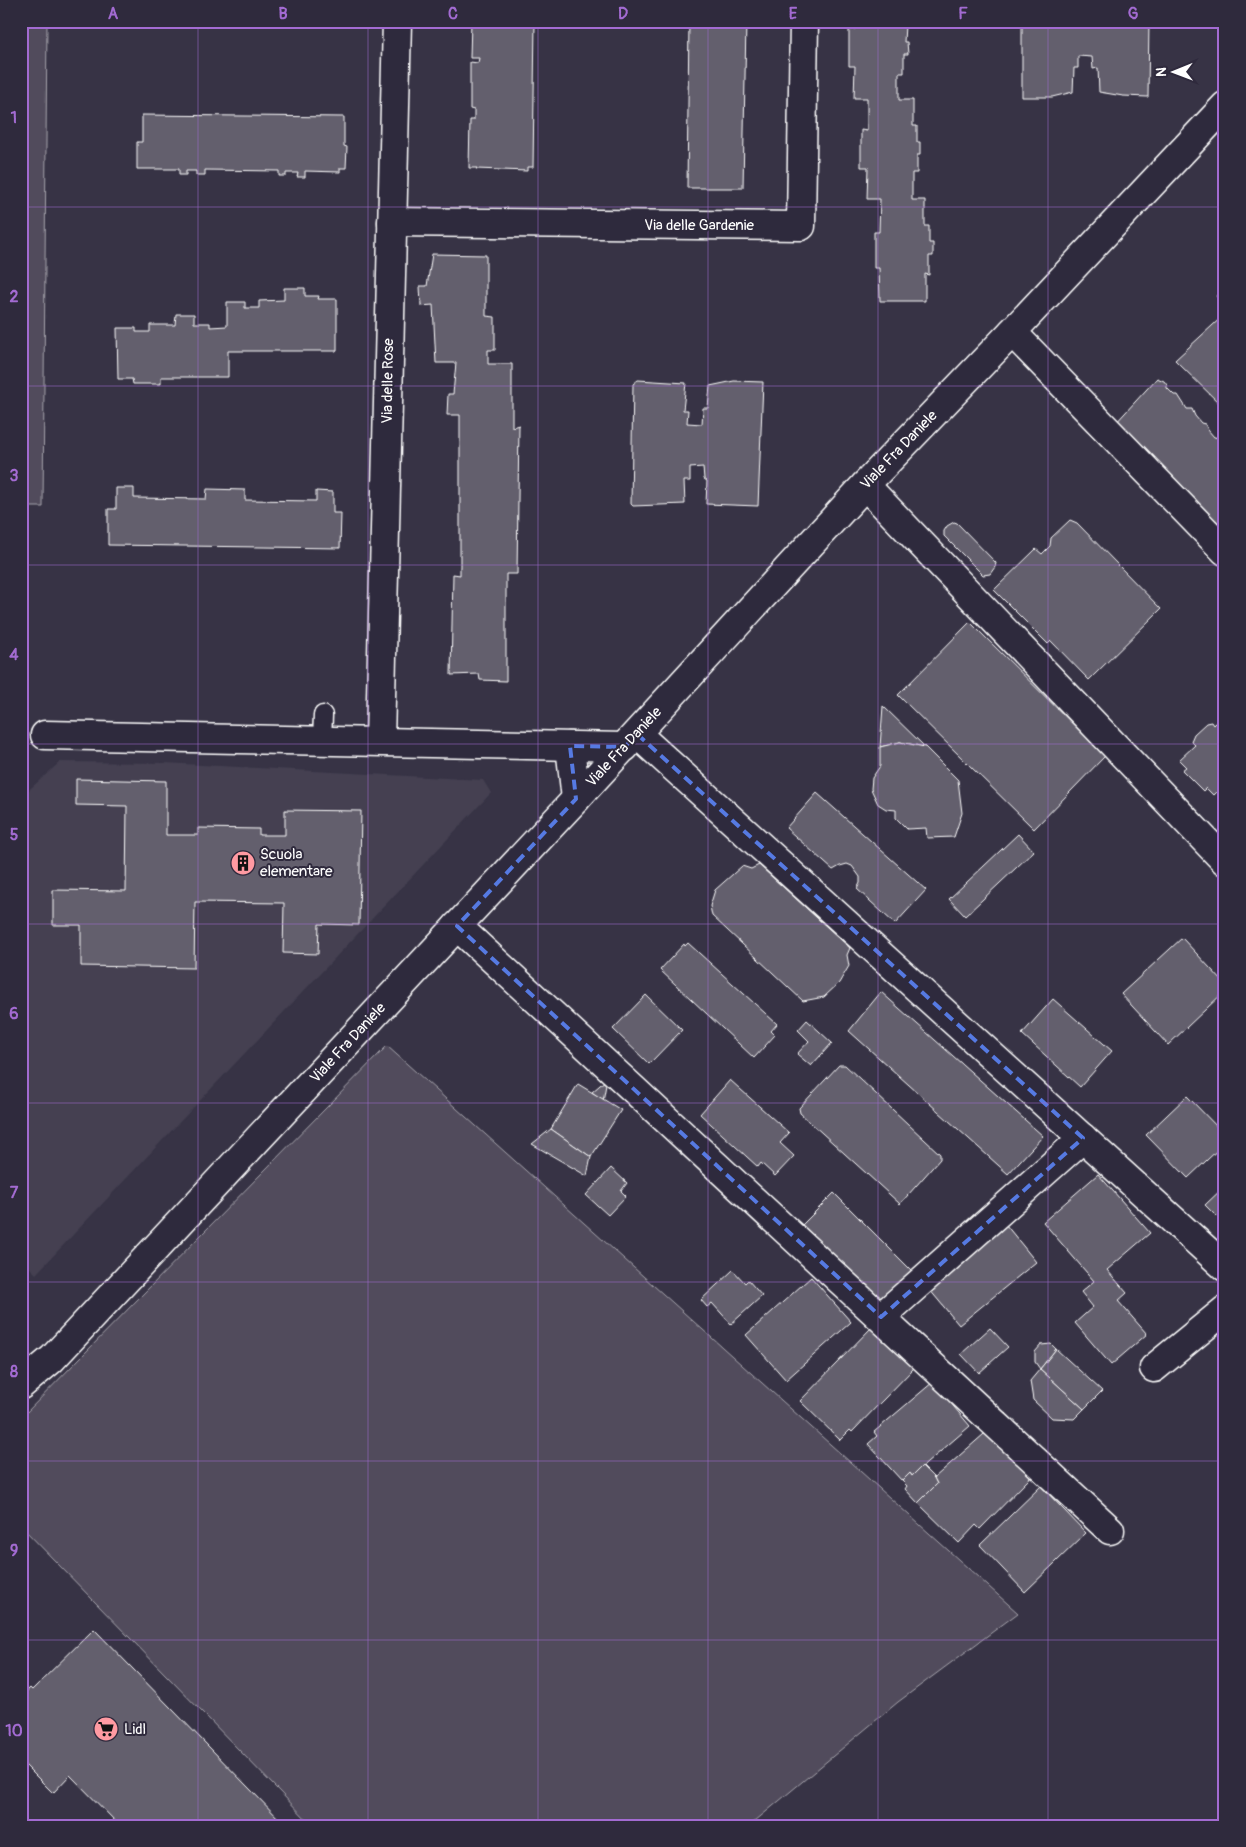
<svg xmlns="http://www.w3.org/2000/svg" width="1246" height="1847" font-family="Pangolin,sans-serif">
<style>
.built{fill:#444051}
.green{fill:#514c5c;stroke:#a8a6ae}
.building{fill:#635f6d;stroke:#fff}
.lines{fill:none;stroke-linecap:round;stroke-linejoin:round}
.lane-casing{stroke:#fff;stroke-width:21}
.street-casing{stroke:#fff;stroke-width:31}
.lane{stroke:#2f2a3d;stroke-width:18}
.street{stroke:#2f2a3d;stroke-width:28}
.marked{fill:none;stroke:#567ae2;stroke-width:4;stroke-dasharray:10 6;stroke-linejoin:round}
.grid{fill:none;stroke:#a36bd2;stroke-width:1;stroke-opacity:0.55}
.labels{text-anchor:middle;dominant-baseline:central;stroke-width:4;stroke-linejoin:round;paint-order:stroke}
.street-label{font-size:15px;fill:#fff;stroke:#2f2a3d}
.poi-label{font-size:15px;fill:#fff;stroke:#2f2a3d;text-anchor:start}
.neatline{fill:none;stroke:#a36bd2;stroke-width:2}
.grid-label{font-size:16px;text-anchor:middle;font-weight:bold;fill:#a36bd2}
</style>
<rect width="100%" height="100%" fill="#373345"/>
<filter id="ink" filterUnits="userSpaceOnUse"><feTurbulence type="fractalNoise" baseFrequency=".02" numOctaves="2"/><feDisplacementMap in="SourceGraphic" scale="10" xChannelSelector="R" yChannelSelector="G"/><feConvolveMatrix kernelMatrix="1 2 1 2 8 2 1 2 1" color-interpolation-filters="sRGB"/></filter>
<g filter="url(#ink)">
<!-- built -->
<polygon class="built" points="60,762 165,763 483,780 491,793 36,1274 21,1259 21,797"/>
<!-- green -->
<g class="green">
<polygon points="21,21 47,21 43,507 21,507"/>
<polygon points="387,1046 1018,1613 898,1702 749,1826 313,1826 21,1526 21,1418"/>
</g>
<!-- building -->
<g class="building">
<polygon points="471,21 535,21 533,167 527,167 527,171 476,169 477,168 469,168 470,120 474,120 474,110 470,109 470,62 478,63 479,58 470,58"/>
<polygon points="689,21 746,21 743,188 687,188"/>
<polygon points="855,21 901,21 900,25 905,25 904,42 907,42 908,54 904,54 904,73 899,73 899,100 913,100 913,126 917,126 917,142 920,142 920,155 917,155 917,173 912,173 912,200 925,200 925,226 929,226 929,243 933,243 933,256 929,256 929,275 925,274 925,301 880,301 879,268 874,268 874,232 879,232 880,199 867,199 868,167 861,167 861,130 867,131 867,98 854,98 855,66 849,66 849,30 855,29"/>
<polygon points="1022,21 1149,21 1148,97 1123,96 1099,92 1098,68 1093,69 1092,57 1078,56 1078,68 1074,68 1073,92 1052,97 1022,97"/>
<polygon points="142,115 344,117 344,146 347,147 346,168 340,168 340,172 305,171 305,177 297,177 298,173 286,173 286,176 279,176 279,171 205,170 205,175 196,175 196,171 186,171 186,175 179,175 179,169 137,169 137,142 142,142"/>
<polygon points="432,254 486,255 486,316 495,317 495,350 488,350 488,364 512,364 512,427 519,425 517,574 506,574 506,681 480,680 479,674 451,675 453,574 460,575 460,415 447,415 448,394 453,394 456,363 436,363 433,305 421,306 420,286 427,286"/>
<polygon points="1225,287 1225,306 1216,296"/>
<polygon points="284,288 305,288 305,296 319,296 318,299 337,299 337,351 228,351 228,377 161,377 161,384 133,384 132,379 118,379 117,328 136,328 136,332 150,332 150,325 175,325 176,314 194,314 194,323 210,323 210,327 227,326 227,302 245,302 245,308 259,308 259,301 284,300"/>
<polygon points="1225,314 1225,409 1175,360"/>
<polygon points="1157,378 1164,381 1167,385 1167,388 1174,395 1178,395 1187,409 1192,409 1195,416 1201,423 1205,424 1208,430 1214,437 1220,438 1221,444 1225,448 1225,541 1114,425"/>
<polygon points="638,380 686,383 683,410 688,410 687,423 702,424 703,408 708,408 710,386 734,381 763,382 758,506 706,504 707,481 704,479 703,467 690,468 690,481 684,481 685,504 633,506 631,504 633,384"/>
<polygon points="116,488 134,488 134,498 206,499 207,489 245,490 245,500 316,501 316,491 333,492 333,513 341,513 340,548 108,545 108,509 116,509"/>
<polygon points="1070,520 1077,523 1161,609 1089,680 1051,641 1048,644 994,590 1036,549 1042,554 1050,546 1051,538"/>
<polygon points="954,522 957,523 996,563 995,567 990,574 983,575 944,536 944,531 947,526"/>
<polygon points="970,622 1105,756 1034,829 898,695"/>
<polygon points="883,706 925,747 900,742 880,747"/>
<polygon points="1225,713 1225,783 1213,795 1206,788 1203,791 1182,770 1186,767 1179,760 1195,745 1191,741 1194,734 1206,723 1211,722 1213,725"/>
<polygon points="900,742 925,747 958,780 962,813 954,837 927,838 926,828 907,829 896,818 896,810 886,809 878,804 871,789 872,778 880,766 880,747"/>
<polygon points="76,779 166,781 166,835 198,835 198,828 259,829 259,835 285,835 285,810 361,811 359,925 319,924 318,954 283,953 284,903 195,902 194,968 81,966 81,925 53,925 53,890 126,891 127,806 76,805"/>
<polygon points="817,793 926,890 895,924 857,889 860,883 860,877 852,866 847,864 840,866 833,870 786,828"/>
<polygon points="1018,834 1034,851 965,916 949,899"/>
<polygon points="759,865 850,948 847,955 849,966 839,983 824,997 803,1001 712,916 710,906 715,890 742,866 751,869"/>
<polygon points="1182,938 1225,984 1225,991 1168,1045 1121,994"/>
<polygon points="688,943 777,1024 771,1031 775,1035 754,1058 660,970 684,944 685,946"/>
<polygon points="881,992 1043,1136 1008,1174 849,1031"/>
<polygon points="646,995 682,1030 649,1064 613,1029"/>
<polygon points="1053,999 1112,1051 1080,1087 1022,1034"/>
<polygon points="807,1020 832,1043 811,1066 797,1054 809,1041 798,1030"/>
<polygon points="839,1065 845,1065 940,1154 940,1159 900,1204 800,1113 799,1108"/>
<polygon points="607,1079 603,1101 592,1092"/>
<polygon points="730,1080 789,1133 780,1143 794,1156 775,1176 761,1163 758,1167 700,1114"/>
<polygon points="578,1084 621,1110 591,1157 551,1129"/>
<polygon points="1187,1096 1225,1135 1225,1143 1188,1178 1146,1135"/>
<polygon points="551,1129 591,1157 587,1176 532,1144"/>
<polygon points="611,1168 627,1183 621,1191 626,1196 608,1215 586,1195"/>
<polygon points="1098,1174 1150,1233 1107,1270 1127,1293 1118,1301 1147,1334 1111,1365 1075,1323 1093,1307 1081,1292 1094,1281 1043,1222"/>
<polygon points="1225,1186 1225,1225 1205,1205"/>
<polygon points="834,1193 916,1275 879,1313 796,1231"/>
<polygon points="1006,1225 1036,1262 959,1325 929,1289"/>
<polygon points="733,1270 745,1283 748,1280 762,1296 731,1324 712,1303 707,1307 701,1300"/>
<polygon points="811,1277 851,1322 786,1380 746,1335"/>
<polygon points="872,1327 914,1368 852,1432 850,1430 840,1440 800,1401"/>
<polygon points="990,1328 1008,1347 979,1373 961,1354"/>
<polygon points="1051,1344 1056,1349 1040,1369 1035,1362 1035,1352 1041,1345"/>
<polygon points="1056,1349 1102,1391 1084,1409 1040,1369"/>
<polygon points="1040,1369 1084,1409 1074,1419 1052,1418 1033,1400 1030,1381"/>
<polygon points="933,1382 970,1426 912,1476 910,1473 902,1481 868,1444 877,1436 874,1432"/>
<polygon points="984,1434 988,1434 1031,1474 1029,1479 980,1529 976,1525 959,1543 918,1503 937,1484 934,1478"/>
<polygon points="922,1466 934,1478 937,1484 918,1503 905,1489 907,1486 902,1481 910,1473 912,1476"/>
<polygon points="1041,1486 1086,1533 1025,1592 980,1545"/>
<polygon points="94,1629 286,1826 120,1826 70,1775 53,1793 21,1761 21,1697 30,1688 32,1690"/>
</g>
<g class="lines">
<defs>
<polyline id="lane" points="322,740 323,715"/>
<g id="street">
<polyline points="392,222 801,226 804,21"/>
<polyline points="1012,332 1225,551"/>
<polyline points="865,485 1225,861"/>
<polyline points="637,734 1225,1267"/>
<polyline points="45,735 625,747"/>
<polyline points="380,741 397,21"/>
<polyline points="570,746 576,799"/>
<polyline points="457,926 1110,1530"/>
<polyline points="881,1317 1083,1138"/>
<polyline points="1154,1368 1225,1310"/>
<polyline points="21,1385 52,1359 576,799 865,485 1012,332 1225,106"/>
</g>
</defs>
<!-- lane casing -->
<use href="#lane" class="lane-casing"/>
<!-- street casing -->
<use href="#street" class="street-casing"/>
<!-- lane -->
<use href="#lane" class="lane"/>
<!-- street -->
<use href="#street" class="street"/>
</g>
</g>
<!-- marked area -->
<path class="marked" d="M637,734L1083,1138L881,1317L457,926L576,799L570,746L625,747Z"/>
<!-- grid -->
<path class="grid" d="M198,21V1826M368,21V1826M538,21V1826M708,21V1826M878,21V1826M1048,21V1826M21,207H1225M21,386H1225M21,565H1225M21,744H1225M21,924H1225M21,1103H1225M21,1282H1225M21,1461H1225M21,1640H1225"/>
<!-- icons -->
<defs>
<symbol id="building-disc" viewBox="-11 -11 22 22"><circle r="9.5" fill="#ff9aa2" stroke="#2f2a3d"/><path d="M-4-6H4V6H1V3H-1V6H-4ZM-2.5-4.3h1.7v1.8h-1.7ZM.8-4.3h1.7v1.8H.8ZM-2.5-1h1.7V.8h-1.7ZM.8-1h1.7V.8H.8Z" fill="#111"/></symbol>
<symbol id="supermarket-disc" viewBox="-11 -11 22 22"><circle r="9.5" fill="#ff9aa2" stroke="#2f2a3d"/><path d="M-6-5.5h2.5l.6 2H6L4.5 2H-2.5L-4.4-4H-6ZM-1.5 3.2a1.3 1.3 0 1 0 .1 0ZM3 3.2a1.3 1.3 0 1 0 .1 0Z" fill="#111"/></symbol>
</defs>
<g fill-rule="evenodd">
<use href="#building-disc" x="229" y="849" width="28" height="28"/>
<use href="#supermarket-disc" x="92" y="1715" width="28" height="28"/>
</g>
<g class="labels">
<!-- street labels -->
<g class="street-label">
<text x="699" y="225">Via delle Gardenie</text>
<text transform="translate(388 381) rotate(-89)">Via delle Rose</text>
<text transform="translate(899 450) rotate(-46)">Viale Fra Daniele</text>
<text transform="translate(624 747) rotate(-47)">Viale Fra Daniele</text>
<text transform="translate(348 1043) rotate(-47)">Viale Fra Daniele</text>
</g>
<!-- poi labels -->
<g class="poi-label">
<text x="260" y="854">Scuola<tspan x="260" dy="17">elementare</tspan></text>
<text x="124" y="1729">Lidl</text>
</g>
</g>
<!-- margin -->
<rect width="1246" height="1847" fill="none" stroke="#2f2a3d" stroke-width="55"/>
<!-- north arrow -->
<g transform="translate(1174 72) rotate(269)" stroke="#2f2a3d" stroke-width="4" paint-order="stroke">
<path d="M0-4L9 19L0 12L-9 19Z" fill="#ffffff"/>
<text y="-8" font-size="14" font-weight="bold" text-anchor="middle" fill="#ffffff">N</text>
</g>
<rect x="28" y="28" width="1190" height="1792" class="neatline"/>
<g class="grid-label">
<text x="113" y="19">A</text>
<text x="283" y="19">B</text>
<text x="453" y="19">C</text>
<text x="623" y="19">D</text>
<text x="793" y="19">E</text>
<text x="963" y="19">F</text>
<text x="1133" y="19">G</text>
<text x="14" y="123">1</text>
<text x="14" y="302">2</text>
<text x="14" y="481">3</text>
<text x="14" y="660">4</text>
<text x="14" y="840">5</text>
<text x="14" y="1019">6</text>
<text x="14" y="1198">7</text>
<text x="14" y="1377">8</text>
<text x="14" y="1556">9</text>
<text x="14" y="1736">10</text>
</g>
</svg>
